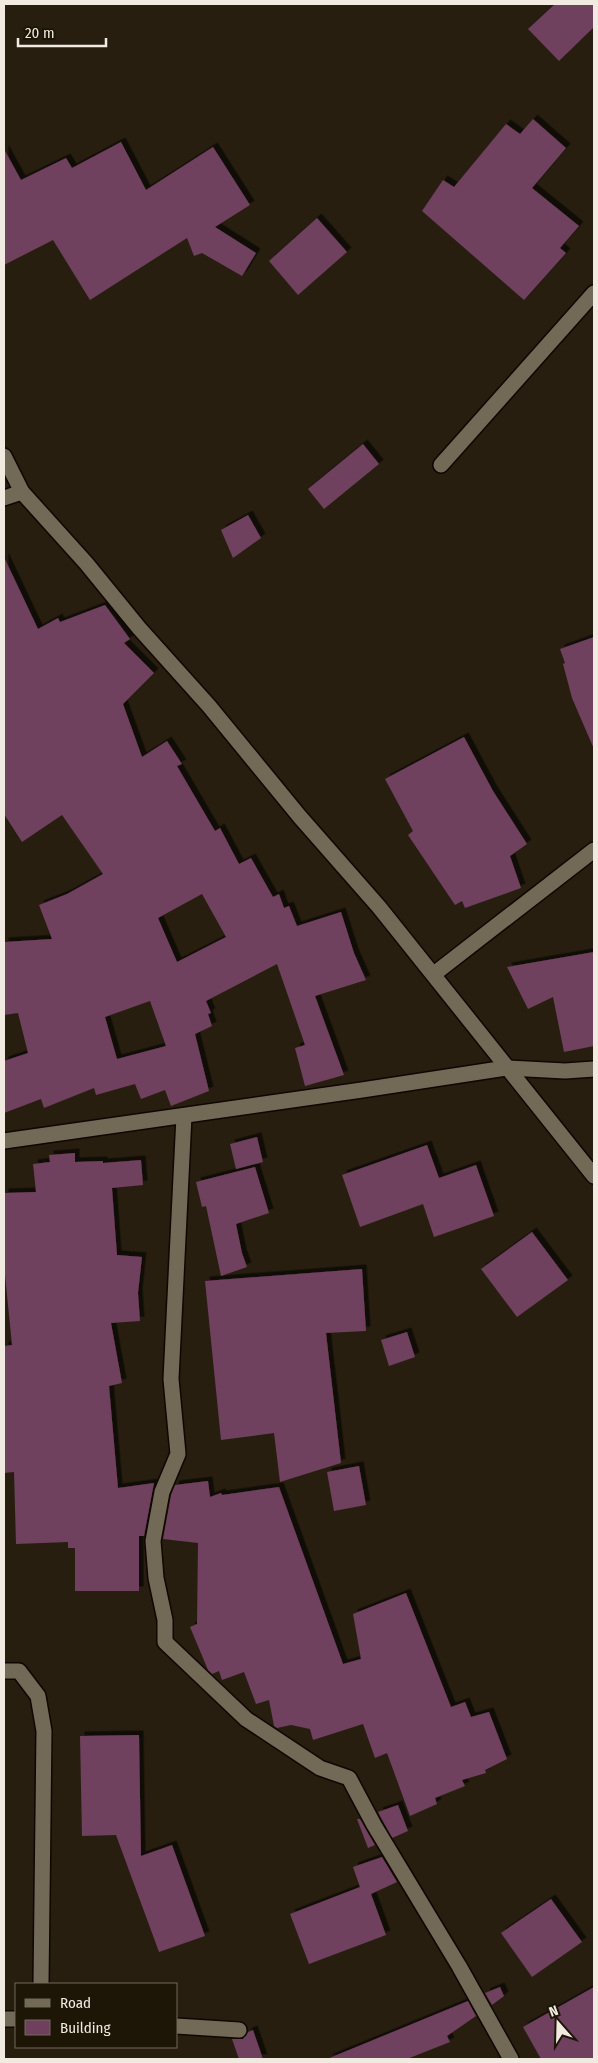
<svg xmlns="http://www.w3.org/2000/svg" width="598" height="2063" font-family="'Fira Sans Condensed',sans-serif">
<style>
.building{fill:#6f405e;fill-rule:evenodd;filter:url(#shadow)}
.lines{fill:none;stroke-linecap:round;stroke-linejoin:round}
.minor-casing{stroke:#0f0800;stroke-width:18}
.minor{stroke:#736957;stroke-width:15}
</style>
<defs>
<filter id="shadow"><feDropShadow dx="4.5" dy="-4.5" stdDeviation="0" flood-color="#0009"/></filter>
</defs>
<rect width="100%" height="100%" fill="#271e0f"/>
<!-- building -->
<g class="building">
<polygon points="555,4 594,4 594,27 559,61 528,29"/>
<polygon points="533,119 566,148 532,188 579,226 560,248 566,253 524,300 422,211 443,180 454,187 506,124 520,134"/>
<polygon points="121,142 146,190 213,147 250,205 215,227 256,253 242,276 202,253 194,256 187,238 90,300 53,240 4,265 4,149 21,180 66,158 72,168"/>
<polygon points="317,218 347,252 298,295 269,261"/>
<polygon points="363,444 379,464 324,509 308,489"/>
<polygon points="248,515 261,538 233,558 221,530"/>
<path d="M4,557L38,629L58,618L60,622L105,605L130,639L124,643L154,673L123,704L142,757L167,741L182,764L177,766L215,831L220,828L239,864L251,858L273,897L279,894L284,908L289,906L297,926L341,912L354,953L366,980L315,996L344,1075L305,1086L295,1048L305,1045L277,964L206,1001L211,1013L208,1014L212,1026L195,1034L209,1091L171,1106L165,1090L141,1099L135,1084L96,1095L94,1088L44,1108L41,1099L4,1113V1061L28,1053L18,1013L4,1015V942L52,939L39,905L67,894L103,874L62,815L22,842L4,814ZM202,894L226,937L177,962L158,918ZM150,1001L166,1046L117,1059L105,1017Z"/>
<polygon points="594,637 594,749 572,698 563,664 565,663 560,649"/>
<polygon points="464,737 493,791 527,844 510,856 521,888 465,908 462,901 455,905 408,835 413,831 385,779"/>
<polygon points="594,952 594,1046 564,1052 553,997 528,1009 507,967"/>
<polygon points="257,1137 263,1162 236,1169 230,1144"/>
<polygon points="427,1145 439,1178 476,1165 494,1216 434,1237 423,1204 360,1227 342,1175"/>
<polygon points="75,1153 75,1162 103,1161 103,1163 141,1160 143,1185 112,1188 117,1255 142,1257 138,1293 140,1321 111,1323 122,1383 109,1386 118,1488 154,1483 144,1536 139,1536 139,1591 75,1591 75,1548 68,1548 68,1542 16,1544 14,1472 4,1473 4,1346 12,1345 4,1265 4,1193 36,1192 33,1164 50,1162 49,1155"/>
<polygon points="255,1167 269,1213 236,1224 242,1253 247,1267 221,1276 206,1206 202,1207 196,1182"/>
<polygon points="532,1232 568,1280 517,1317 481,1269"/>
<polygon points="362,1269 366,1331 326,1333 341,1463 280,1482 274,1433 221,1440 205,1281"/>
<polygon points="407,1332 415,1357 389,1366 381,1340"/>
<polygon points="359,1466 366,1505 334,1511 327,1472"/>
<polygon points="208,1481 210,1497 221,1493 222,1495 279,1487 343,1664 361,1659 353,1614 406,1593 451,1707 465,1702 471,1717 489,1712 507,1759 485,1770 486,1773 462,1780 465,1786 435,1798 437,1804 410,1816 387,1753 375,1758 363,1724 313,1740 310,1729 291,1725 277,1728 274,1726 269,1700 256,1704 244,1672 222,1680 219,1671 212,1674 208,1670 190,1627 197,1624 198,1543 163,1539 171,1495 175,1485"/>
<polygon points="139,1735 141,1856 172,1845 205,1936 159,1952 116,1835 82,1836 80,1736"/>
<polygon points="398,1805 408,1831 392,1838 378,1812"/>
<polygon points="357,1819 360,1819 375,1845 368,1848"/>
<polygon points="382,1857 397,1882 371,1894 386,1935 309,1964 290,1914 360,1887 353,1867"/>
<polygon points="551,1899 582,1942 532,1977 501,1933"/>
<polygon points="500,1987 504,1996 492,2005 485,1993"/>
<polygon points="594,1987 594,2059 541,2059 523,2027"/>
<polygon points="468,2001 476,2016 447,2036 450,2042 407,2059 327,2059"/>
<polygon points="253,2030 263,2059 239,2059 232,2039 243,2039 248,2032"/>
</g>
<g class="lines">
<defs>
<g id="minor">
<polyline points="4,456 22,492 86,563 139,628 209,706 300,817 379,907 594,1176"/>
<polyline points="441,465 594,293"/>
<polyline points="4,498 22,492"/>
<polyline points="434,974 594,850"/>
<polyline points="184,1116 171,1379 178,1454 162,1492 153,1541 156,1578 165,1620 165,1642 246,1719 320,1768 349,1778 374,1825 459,1966 511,2059"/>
<polyline points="4,1141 362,1090 506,1068 565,1071 594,1069"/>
<polyline points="4,1671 19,1671 38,1696 44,1731 41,1984"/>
<polyline points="4,2019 16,2019"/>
<polyline points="176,2026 239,2030"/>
</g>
</defs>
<!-- minor casing -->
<use href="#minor" class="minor-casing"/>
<!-- minor -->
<use href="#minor" class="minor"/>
</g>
<!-- border -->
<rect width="598" height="2063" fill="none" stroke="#f0eae0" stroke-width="10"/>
<!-- legend -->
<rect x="15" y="1983" width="162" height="65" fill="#1d1506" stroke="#716a5d"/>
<rect x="25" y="1999" width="25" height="8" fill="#736957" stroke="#716a5d"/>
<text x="60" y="2008" font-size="15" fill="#f0eae0">Road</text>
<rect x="25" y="2020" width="25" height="15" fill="#6f405e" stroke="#716a5d"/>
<text x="60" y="2033" font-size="15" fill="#f0eae0">Building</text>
<!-- north arrow -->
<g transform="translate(558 2023) rotate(340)" stroke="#1d1506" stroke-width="4" paint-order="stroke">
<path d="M0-4L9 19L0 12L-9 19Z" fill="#f0eae0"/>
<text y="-8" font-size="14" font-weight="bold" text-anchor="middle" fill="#f0eae0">N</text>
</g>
<!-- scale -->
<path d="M18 38v8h88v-8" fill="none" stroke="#f0eae0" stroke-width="2.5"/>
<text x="25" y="38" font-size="15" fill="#f0eae0" stroke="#1d1506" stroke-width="4" paint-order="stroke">20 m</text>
</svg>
